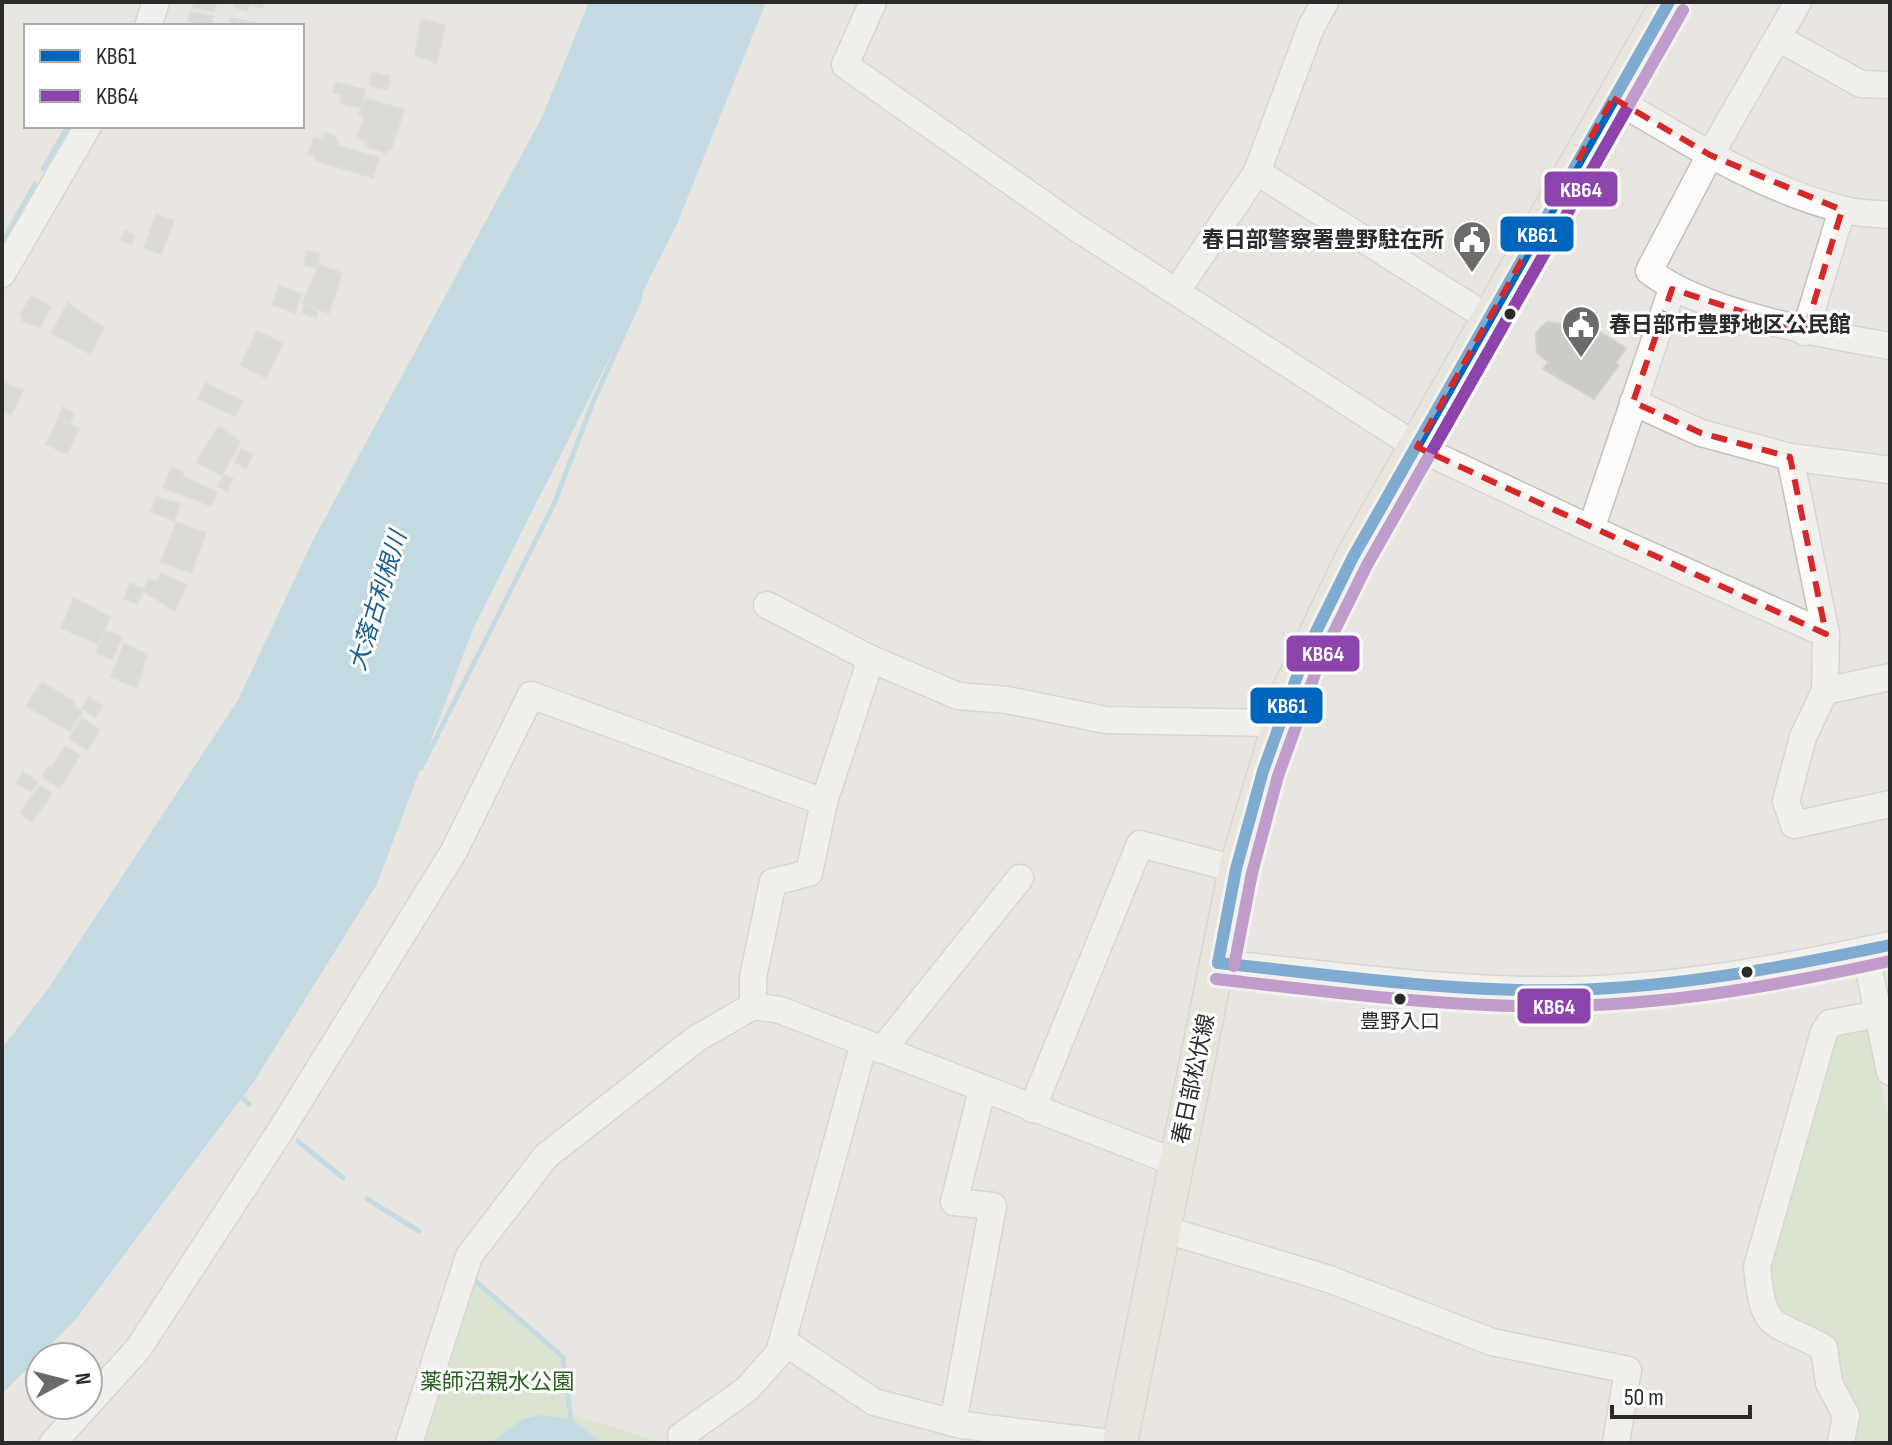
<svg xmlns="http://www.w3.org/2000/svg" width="1892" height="1445" font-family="'Sofia Sans Condensed','Noto Sans JP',sans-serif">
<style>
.green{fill:#c9e1bc}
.water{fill:#9acce4}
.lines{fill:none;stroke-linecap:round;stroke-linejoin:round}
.stream{stroke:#9acce4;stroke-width:5}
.building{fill:#cdcbc7;stroke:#d3d1cc;stroke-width:2}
.minor-casing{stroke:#c1c1c0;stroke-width:29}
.major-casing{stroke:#c4c3c1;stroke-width:37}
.minor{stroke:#fcfbfa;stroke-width:26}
.major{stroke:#e5e2d5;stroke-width:34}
.bus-1-casing{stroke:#fff;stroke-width:18}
.bus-2-casing{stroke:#fff;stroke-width:18}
.bus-1{stroke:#0065bd;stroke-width:12}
.bus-2{stroke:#8e44ad;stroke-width:12}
.marked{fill:none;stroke:#d62828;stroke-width:6;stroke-dasharray:16 10;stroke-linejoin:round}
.bus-dot{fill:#2a2a2a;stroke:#fff;stroke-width:3}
.labels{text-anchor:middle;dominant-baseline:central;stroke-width:6;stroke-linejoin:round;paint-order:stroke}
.bus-label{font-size:20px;fill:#2a2a2a;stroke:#fff}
.poi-label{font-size:22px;font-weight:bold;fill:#2a2a2a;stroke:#fff;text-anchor:end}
.street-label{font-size:22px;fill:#2a2a2a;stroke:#fff}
.park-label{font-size:22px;fill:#296120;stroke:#fff}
.water-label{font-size:24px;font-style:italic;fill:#185e90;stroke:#fff}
.line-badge{stroke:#fff;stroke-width:3}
.badge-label{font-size:22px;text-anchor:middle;font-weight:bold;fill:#fff}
</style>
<rect width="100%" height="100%" fill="#e8e5e0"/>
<!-- green -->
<g class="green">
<polygon points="1867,1022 1890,1125 1890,1443 1851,1443 1838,1381 1774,1314 1767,1291 1770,1240 1834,1035"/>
<polygon points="466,1276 561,1358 568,1413 663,1443 415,1443"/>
</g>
<!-- water -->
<g class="water">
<polygon points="589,2 766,2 677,224 473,629 377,884 253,1083 76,1319 2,1394 2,1048 48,989 238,700 312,542 542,117"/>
<polygon points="540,1415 571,1419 603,1443 490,1443 523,1419"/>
</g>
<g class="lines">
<!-- stream -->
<g class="stream">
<polyline points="43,169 68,126"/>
<polyline points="2,243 35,184"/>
<polyline points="421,768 554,504 593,402 640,298 640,291"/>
<polyline points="239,1095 249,1104"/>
<polyline points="298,1141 343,1178"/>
<polyline points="367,1199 419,1231"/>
<polyline points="472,1278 563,1357 571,1419"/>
</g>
</g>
<!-- building -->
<g class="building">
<polygon points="194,2 216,2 214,12 193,8"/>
<polygon points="236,2 264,2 262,8 249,4 247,11 235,7"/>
<polygon points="190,12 213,16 211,26 188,26"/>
<polygon points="230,18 254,23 253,26 229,26"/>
<polygon points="421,19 445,25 437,63 415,55"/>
<polygon points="372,72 390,76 387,89 370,86"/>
<polygon points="336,82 365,90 361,108 340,103 342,95 333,93"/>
<polygon points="369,99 404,110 391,150 387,149 386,153 365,146 367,141 357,138 364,117 359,115 364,100"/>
<polygon points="325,133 335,136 339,146 379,158 373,178 315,160 316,156 308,154 314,137 323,140"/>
<polygon points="156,214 174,221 161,254 144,248"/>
<polygon points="125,231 135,235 131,244 121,240"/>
<polygon points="307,251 320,254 317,268 304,265"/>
<polygon points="319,265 342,273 329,313 302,304"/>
<polygon points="279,286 302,294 295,313 272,305"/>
<polygon points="32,296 51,307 40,327 21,320 23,316 20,314"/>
<polygon points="68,303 104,328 90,354 51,333"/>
<polygon points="305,305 318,311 316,318 302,312"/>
<polygon points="1575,316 1626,348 1616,363 1619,365 1594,399 1543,369 1548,362 1537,353 1536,334 1541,327 1548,322 1569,325"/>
<polygon points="257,331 283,343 266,378 241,365"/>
<polygon points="2,382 23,390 11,415 2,410"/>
<polygon points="205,383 243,401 235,416 198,399"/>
<polygon points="63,407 74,413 70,423 58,417"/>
<polygon points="58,419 79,429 67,454 46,444"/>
<polygon points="219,426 240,442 222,476 196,462"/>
<polygon points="241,449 253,455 246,468 235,462"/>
<polygon points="172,467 184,472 182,476 217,492 211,506 163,487"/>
<polygon points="225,475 233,479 227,491 218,486"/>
<polygon points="157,497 180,504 174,521 151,512"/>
<polygon points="176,522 206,533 191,573 161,562"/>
<polygon points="161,573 187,585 175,611 143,591 149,579 157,582"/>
<polygon points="130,583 143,589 137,604 124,599"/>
<polygon points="74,598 110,617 98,644 61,628"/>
<polygon points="105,630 122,637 112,660 96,653"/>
<polygon points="124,644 147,654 137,688 111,677"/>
<polygon points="42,682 75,702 73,706 82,712 70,731 26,706"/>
<polygon points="89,697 102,706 95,717 82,708"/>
<polygon points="82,718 100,730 87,750 69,738"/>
<polygon points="65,746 80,755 60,788 42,777 48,767 51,769"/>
<polygon points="23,772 38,782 31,792 16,782"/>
<polygon points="40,785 52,794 32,822 20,813"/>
</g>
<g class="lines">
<defs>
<g id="minor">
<polyline points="873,2 845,65 1077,228 1417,447 1591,529 1826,634"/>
<path d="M1798,2L1710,155L1649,271C1704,314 1821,334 1890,346"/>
<polyline points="148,26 156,2"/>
<polyline points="1778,38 1861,84 1890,85"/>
<path d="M1613,98C1685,140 1759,188 1841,209C1856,214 1874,213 1890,215"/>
<polyline points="1257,172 1490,319"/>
<polyline points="2,274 88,126"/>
<polyline points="1176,292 1257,172 1311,27 1325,2"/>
<polyline points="1805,332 1842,210"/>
<polyline points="1633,402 1701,433 1790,457 1890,470"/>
<polyline points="1790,457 1826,634 1825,691 1803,737 1786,801 1794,825 1890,804"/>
<polyline points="1591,529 1672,289"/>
<polyline points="767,605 871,659"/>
<polyline points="1825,691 1890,677"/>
<polyline points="824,802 871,659 958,696 1007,700 1106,720 1279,723"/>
<polyline points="1865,950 1890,1072"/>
<path d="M1218,963C1335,975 1452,992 1570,990C1678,987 1785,968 1890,945"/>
<polyline points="882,1050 1020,878"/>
<polyline points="1032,1109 1140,844 1236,869"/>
<polyline points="1163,1229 1329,1279 1492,1342 1628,1370 1616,1443"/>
<polyline points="783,1341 874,1402 962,1425 1110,1443"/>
<polyline points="88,1404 138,1349 281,1130 454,851 531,695 824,802 809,873 773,882 753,977 753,1006"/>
<polyline points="953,1423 993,1206 954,1202 982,1090"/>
<polyline points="53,1443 87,1405"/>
<polyline points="409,1443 469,1256 546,1156 696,1039 753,1006 780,1010 1177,1163"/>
<polyline points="687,1443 681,1436 747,1389 779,1353 864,1043"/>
<path d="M1841,1443L1846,1415L1829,1383L1824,1348C1771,1318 1764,1335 1757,1267L1824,1032L1830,1023L1890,1012"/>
</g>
<polyline id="major" points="1120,1443 1236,869 1291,687 1353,557 1669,2"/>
</defs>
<!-- minor casing -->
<use href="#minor" class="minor-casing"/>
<!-- major casing -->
<use href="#major" class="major-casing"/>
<!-- minor -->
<use href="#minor" class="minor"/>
<!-- major -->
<use href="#major" class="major"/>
<defs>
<g id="bus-1">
<polyline points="1218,963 1236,869 1263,771 1305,654 1353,557 1669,2"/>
<path d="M1218,963C1335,975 1453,993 1570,990C1678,987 1785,967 1890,945"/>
</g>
<g id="bus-2">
<polyline points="1234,966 1252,873 1278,776 1320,660 1367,565 1683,10"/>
<path d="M1216,979C1334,992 1454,1009 1572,1006C1680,1003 1785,984 1890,961"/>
</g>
</defs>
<!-- bus-1 casing -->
<use href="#bus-1" class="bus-1-casing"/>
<!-- bus-2 casing -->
<use href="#bus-2" class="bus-2-casing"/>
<!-- bus-1 -->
<use href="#bus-1" class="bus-1"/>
<!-- bus-2 -->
<use href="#bus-2" class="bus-2"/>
</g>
<!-- marked area -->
<path d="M0 0H1892V1445H0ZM1613,98L1710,155L1842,210L1805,332L1672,289L1633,402L1701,433L1790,457L1826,634L1417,447Z" fill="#e8e5e0" fill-opacity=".55" fill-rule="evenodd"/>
<path class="marked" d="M1613,98L1710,155L1842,210L1805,332L1672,289L1633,402L1701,433L1790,457L1826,634L1417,447Z"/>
<!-- icons -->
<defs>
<symbol id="civic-pin" viewBox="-11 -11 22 30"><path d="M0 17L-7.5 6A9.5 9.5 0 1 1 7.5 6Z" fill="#6c6b6a" stroke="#fff"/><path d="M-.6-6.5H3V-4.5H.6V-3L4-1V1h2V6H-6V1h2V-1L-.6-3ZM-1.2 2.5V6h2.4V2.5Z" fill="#fff"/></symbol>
</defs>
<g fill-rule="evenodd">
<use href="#civic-pin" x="1450" y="218" width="44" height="60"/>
<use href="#civic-pin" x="1559" y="303" width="44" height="60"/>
</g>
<!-- markers -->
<g class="bus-dot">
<circle cx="1510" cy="314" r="7"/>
<circle cx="1747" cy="972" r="7"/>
<circle cx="1400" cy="999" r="7"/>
</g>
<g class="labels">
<!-- bus labels -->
<g class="bus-label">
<text x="1400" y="1022">豊野入口</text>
</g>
<!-- poi labels -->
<g class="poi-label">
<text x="1444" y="240">春日部警察署豊野駐在所</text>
<text x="1609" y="325" text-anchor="start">春日部市豊野地区公民館</text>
</g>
<!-- street labels -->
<g class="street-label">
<text transform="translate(1194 1079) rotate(-78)">春日部松伏線</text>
</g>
<!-- park labels -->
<g class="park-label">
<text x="497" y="1382">薬師沼親水公園</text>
</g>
<!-- water labels -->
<g class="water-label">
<text transform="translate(378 601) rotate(-73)">大落古利根川</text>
</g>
</g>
<g class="line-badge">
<rect x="1543" y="170" width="76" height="38" rx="8" fill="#8e44ad"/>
<rect x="1499" y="215" width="76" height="38" rx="8" fill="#0065bd"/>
<rect x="1285" y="634" width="76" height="39" rx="8" fill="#8e44ad"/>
<rect x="1249" y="686" width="75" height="39" rx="8" fill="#0065bd"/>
<rect x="1516" y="987" width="76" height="38" rx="8" fill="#8e44ad"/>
</g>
<g class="badge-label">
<text x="1581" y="197">KB64</text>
<text x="1537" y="242">KB61</text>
<text x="1323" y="661">KB64</text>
<text x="1287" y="713">KB61</text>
<text x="1554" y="1014">KB64</text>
</g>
<!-- border -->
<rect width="1892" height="1445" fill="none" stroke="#2a2a2a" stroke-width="8"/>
<!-- legend -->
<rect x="24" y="24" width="280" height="104" fill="#ffffff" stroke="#aaaaaa" stroke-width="2"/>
<rect x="40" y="50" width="40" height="12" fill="#0065bd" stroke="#aaaaaa" stroke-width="2"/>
<text x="96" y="64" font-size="24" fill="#2a2a2a">KB61</text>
<rect x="40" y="90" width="40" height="12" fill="#8e44ad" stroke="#aaaaaa" stroke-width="2"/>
<text x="96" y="104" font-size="24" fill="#2a2a2a">KB64</text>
<!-- north arrow -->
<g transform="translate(64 1381) rotate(83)"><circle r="38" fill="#ffffff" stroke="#aaaaaa" stroke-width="2"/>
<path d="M0-6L14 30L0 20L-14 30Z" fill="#6c6b6a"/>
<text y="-12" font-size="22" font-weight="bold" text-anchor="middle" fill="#2a2a2a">N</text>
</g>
<!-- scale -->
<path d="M1612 1405v12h138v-12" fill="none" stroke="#2a2a2a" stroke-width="4"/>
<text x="1624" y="1405" font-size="24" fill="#2a2a2a" stroke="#ffffff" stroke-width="6" paint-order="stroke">50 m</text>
</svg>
